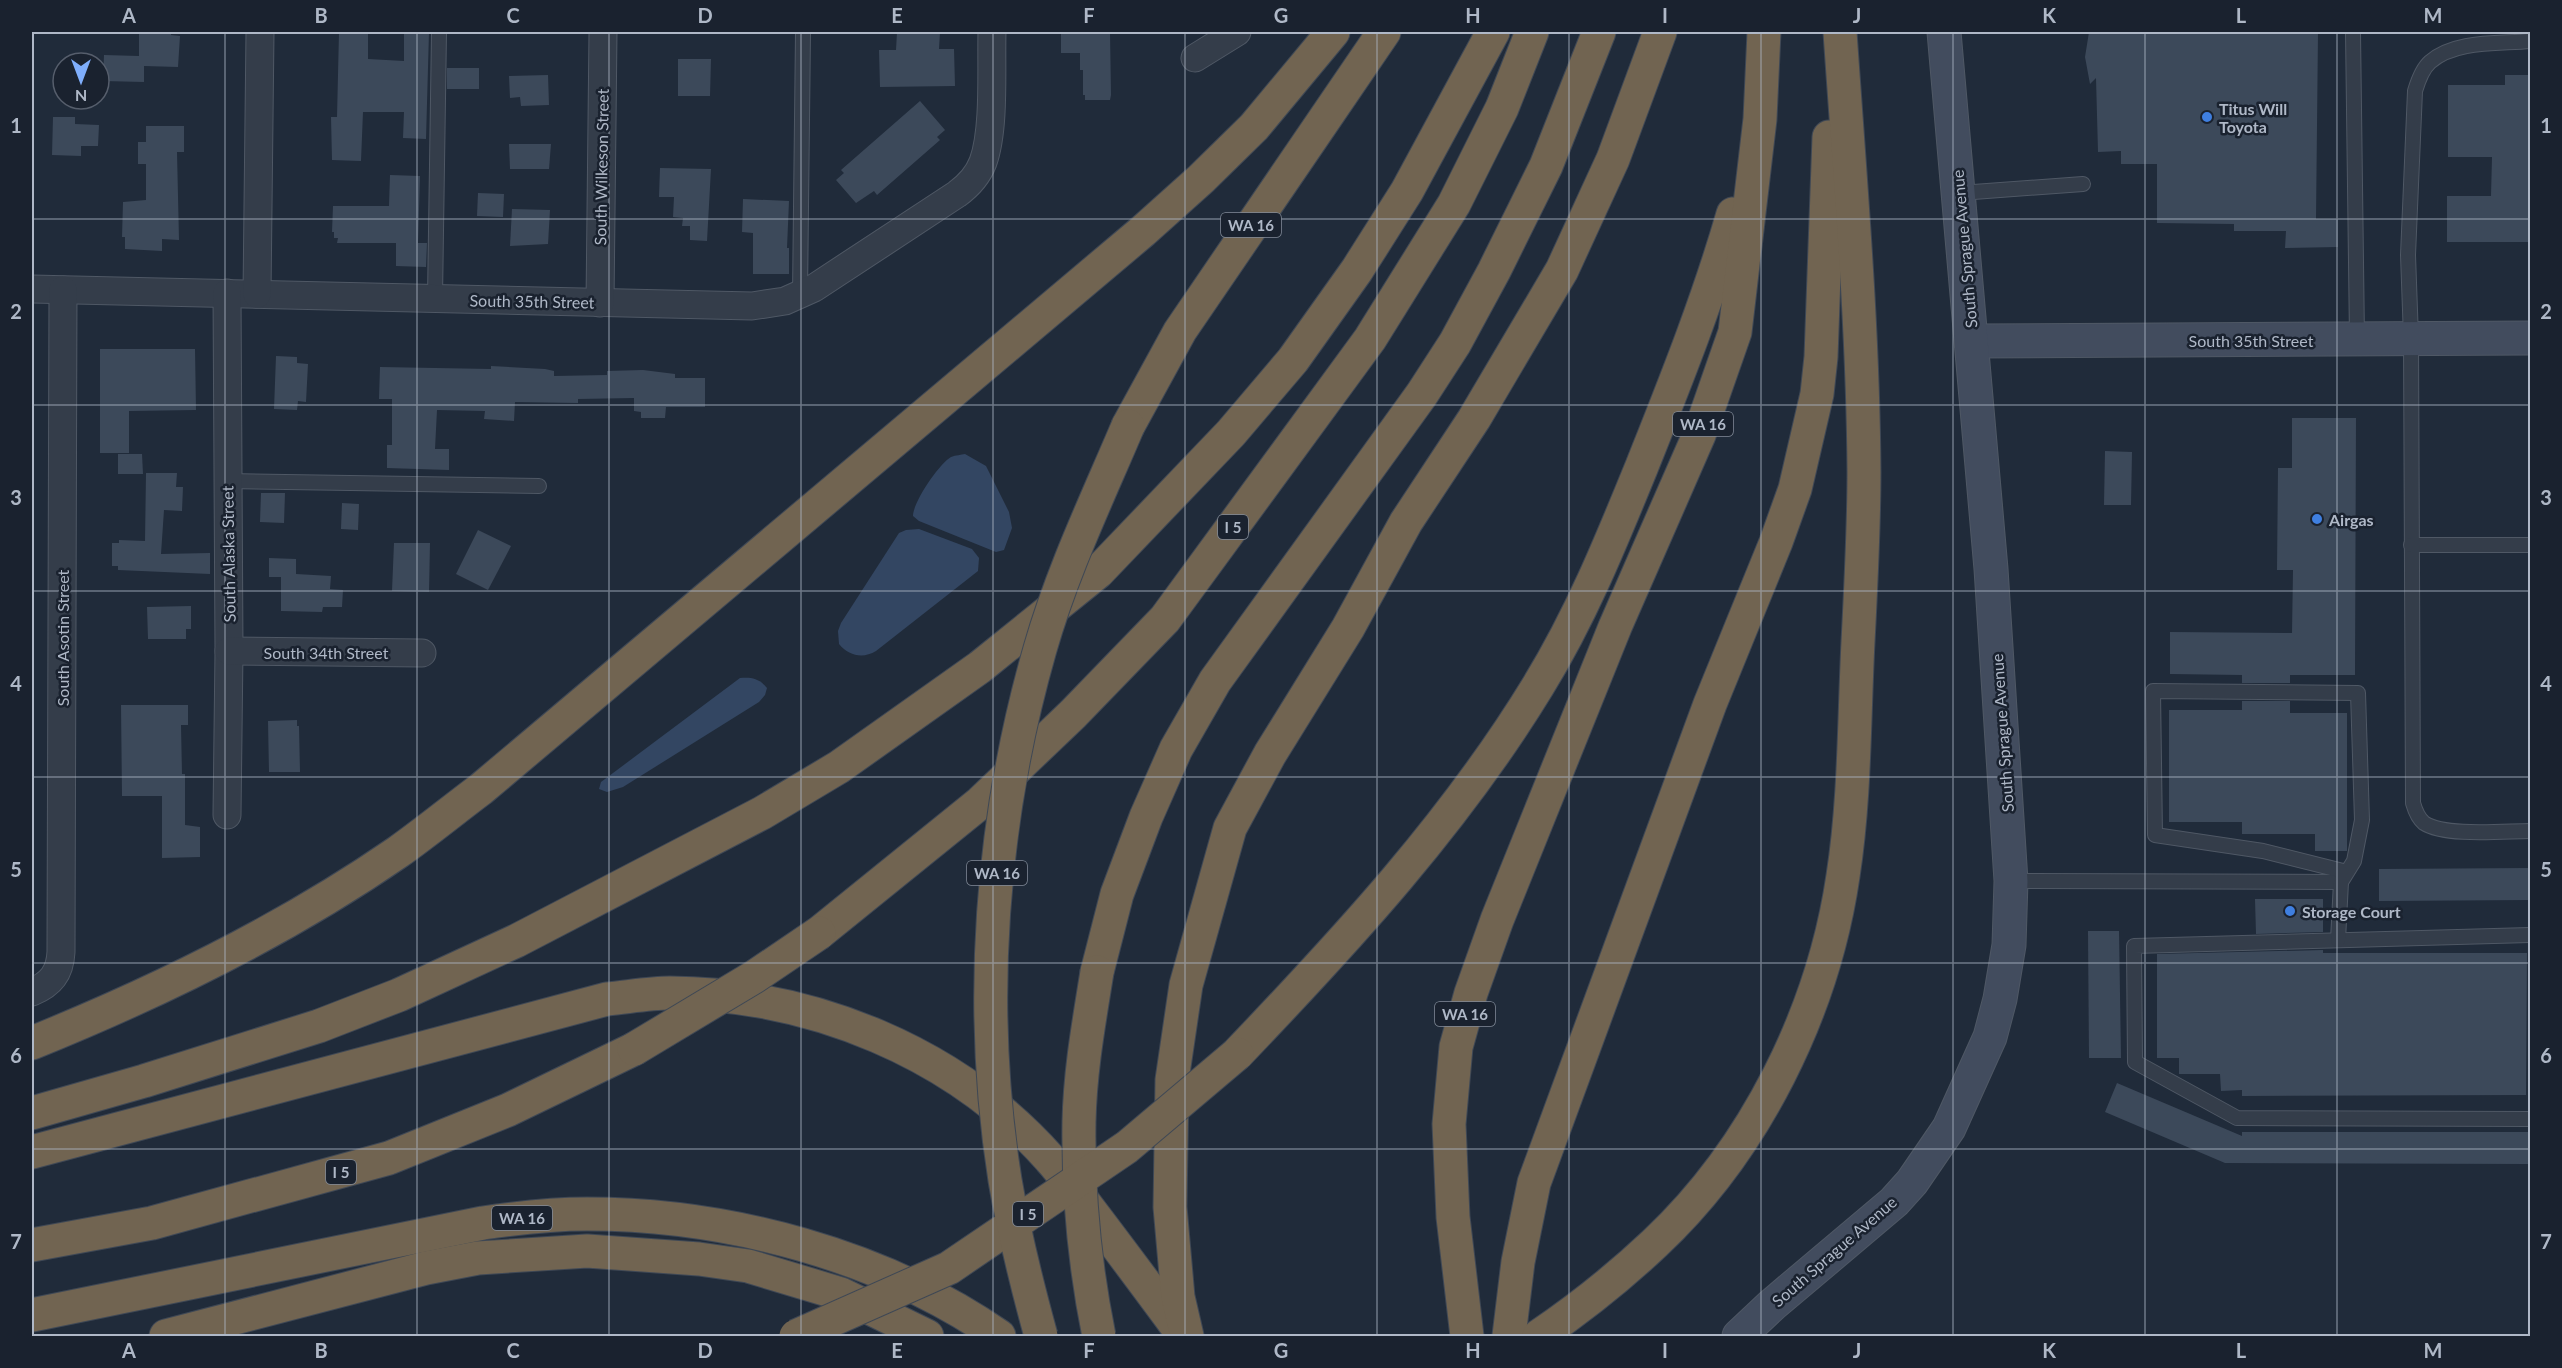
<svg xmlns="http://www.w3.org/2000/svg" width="2562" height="1368" font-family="Lato,sans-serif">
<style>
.water{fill:#334662}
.building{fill:#3c495a}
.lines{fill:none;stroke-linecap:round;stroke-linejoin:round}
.lane-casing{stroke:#4f5865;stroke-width:16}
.street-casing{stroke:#4f5865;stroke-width:29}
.secondary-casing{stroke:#4f5865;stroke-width:35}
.highway-casing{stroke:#3f4855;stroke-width:35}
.lane{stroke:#343d4a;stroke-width:14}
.street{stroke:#343d4a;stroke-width:27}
.secondary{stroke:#424c5e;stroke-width:33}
.highway{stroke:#716451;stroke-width:33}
.highway-bridge-casing{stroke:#3f4855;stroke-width:35;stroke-linecap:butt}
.highway-bridge{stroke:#716451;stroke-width:33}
.grid{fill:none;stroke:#afb8c7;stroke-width:1.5;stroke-opacity:0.55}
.shop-dot{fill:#3f7fe0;stroke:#1a222f;stroke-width:2}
.labels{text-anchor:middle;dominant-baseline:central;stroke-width:5;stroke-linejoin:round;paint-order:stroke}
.shield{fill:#1a222f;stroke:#828b99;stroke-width:1.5}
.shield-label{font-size:15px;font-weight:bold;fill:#afb8c7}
.poi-label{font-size:16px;font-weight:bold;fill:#afb8c7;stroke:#1a222f;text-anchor:start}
.street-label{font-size:16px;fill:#afb8c7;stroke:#1a222f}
.neatline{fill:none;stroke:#afb8c7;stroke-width:2}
.grid-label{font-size:20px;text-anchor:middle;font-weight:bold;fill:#afb8c7}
</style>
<rect width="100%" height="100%" fill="#202b3a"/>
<!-- water -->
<g class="water">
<path d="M965,454L986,466L1009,512L1012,528L1004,550L996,552L919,521L913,516C913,502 939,464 951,457C956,455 961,455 965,454Z"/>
<path d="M919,529L972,549L979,558L978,571L876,651C863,659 849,656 839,644L838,631L841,623L899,533L906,530Z"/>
<path d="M740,678C751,677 759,678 767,688L765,695L759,702L623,787L607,792L599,789L601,782Z"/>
</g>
<!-- building -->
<g class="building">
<polygon points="146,32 171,32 171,35 180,36 178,67 144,66 144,82 103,81 104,55 139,56 139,34 146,34"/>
<polygon points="339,32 368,32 368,59 404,61 404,32 429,32 426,139 403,138 404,112 363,112 361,161 332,160 331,117 337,117"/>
<polygon points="897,32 940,32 939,49 954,49 955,86 880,87 879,50 896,50"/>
<polygon points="1061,32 1110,32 1111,95 1110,100 1085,100 1085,95 1083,95 1083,70 1080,70 1080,53 1061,53"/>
<polygon points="2089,32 2318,32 2316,219 2338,219 2338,247 2285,248 2286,231 2234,231 2234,224 2157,223 2157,164 2121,164 2121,151 2098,152 2096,78 2090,84 2085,57"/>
<polygon points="678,59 711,59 710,96 678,96"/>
<rect x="447" y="68" width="32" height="21"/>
<polygon points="548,75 549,105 521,106 520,97 510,98 509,76"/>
<polygon points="2505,75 2530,75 2530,242 2447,242 2447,196 2491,196 2492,157 2448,157 2448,85 2505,85"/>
<polygon points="920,101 945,130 937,137 940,140 877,195 874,191 856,203 836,180 844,173 841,170"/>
<polygon points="53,117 75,117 75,124 99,125 98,146 81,146 81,156 52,155"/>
<polygon points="146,126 184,126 184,152 177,152 179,240 162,239 162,251 125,249 125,237 122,237 123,202 146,200 146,164 138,164 138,142 146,142"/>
<polygon points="509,144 551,144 549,169 510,169"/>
<polygon points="660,168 711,169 707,241 690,240 690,226 682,226 683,218 673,217 674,197 659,197"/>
<polygon points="390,175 420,176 418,243 427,243 426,267 396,266 396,243 337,243 338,238 334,238 334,232 332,232 333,206 389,206"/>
<polygon points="478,193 504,194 503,217 477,216"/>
<polygon points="743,199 789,201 787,248 789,248 789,274 753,274 753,233 742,232"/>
<polygon points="512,209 550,210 548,244 510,246"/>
<polygon points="100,349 195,349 196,410 129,411 129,453 100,453"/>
<polygon points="276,356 297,357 297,363 308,364 306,402 298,401 297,410 274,409"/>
<polygon points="491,366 545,369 554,371 554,376 607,375 607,371 643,370 675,374 675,378 705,378 705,407 666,407 665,418 641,418 641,412 634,411 634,398 578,399 578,403 515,402 514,421 484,419 485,411 437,410 435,449 449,449 449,470 387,468 387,445 392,445 392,399 379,399 380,367 491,369"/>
<polygon points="2292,418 2356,418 2355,675 2290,675 2290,683 2242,683 2242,675 2170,674 2170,632 2292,633 2293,570 2277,570 2278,468 2292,468"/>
<polygon points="2105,451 2132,452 2131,505 2104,505"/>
<polygon points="118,454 142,454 143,474 118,474"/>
<polygon points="146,473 177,473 176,487 183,487 182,511 164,510 161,554 210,553 210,574 118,570 118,566 112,566 112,543 119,543 119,540 145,541"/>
<polygon points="261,493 285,493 284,523 260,522"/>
<polygon points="342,503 359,504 358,530 341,529"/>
<polygon points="478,530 511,546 488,590 456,574"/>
<polygon points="394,543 430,543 429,592 392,591"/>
<polygon points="269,558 296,559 296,574 331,576 330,589 343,590 342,607 323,607 322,612 281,611 281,577 269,577"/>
<polygon points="191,606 191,629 186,629 186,639 148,639 147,607"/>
<polygon points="2242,701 2290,701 2290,713 2347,713 2347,851 2315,851 2315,834 2242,834 2242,822 2169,822 2169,710 2242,710"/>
<polygon points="121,705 188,705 188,725 181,725 182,774 185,774 185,825 200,827 200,857 162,858 162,796 122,796"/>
<polygon points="297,720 297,726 299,726 300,772 269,772 268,721"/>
<polygon points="2530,868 2530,900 2379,901 2379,869"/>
<polygon points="2255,899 2323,899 2323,932 2256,934"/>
<polygon points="2088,931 2119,931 2121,1058 2089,1058"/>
<polygon points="2323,950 2323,953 2527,953 2526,1095 2242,1096 2242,1090 2221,1091 2220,1074 2179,1074 2179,1058 2157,1058 2157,954"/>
<polygon points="2117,1083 2242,1136 2242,1132 2530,1132 2530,1164 2225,1163 2105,1112"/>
</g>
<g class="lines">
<defs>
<g id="lane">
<polyline points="2353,32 2357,339"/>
<path d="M2530,41C2499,44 2455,40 2430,62C2422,69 2418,81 2415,91L2408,255L2411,338L2413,803C2415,810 2418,818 2424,823C2445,837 2505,831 2530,831"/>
<polyline points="1960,193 2083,184"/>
<polyline points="800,295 803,32"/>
<polyline points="435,298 439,32"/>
<polyline points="227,481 539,486"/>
<polyline points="2411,545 2530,545"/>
<polyline points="2011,881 2341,882"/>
<polyline points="2530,935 2134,946 2135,1062 2237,1118 2530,1119"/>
<polyline points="2338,940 2341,882 2354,861 2362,820 2358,693 2153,691 2155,835 2263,851 2347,872"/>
</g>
<g id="street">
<polyline points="1195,58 1237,32"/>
<path d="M32,289L752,306L785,301L814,288L957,194C968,186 978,175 983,162C995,129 991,68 992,32"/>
<polyline points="227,293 229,651 227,815"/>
<polyline points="257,294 260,32"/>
<polyline points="600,303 603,32"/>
<polyline points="229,651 422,653"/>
<path d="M32,992C51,984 60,973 61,952L63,290"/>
</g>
<g id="secondary">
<polyline points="1972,341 2530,338"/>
<polyline points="1739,1336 1772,1305 1894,1202 1912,1182 1949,1128 1990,1037 2000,999 2009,945 2011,881 1991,569 1944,32"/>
</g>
<g id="highway">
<polyline points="1128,426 1180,331 1384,32"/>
<polyline points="819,933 981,802 1073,714 1165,619 1370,339 1454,204 1502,108 1532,32"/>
<polyline points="1097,972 1117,894 1146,817 1176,749 1215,681 1422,394 1455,343 1494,271 1546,166 1599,32"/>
<path d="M32,1043C158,992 285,930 398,852C426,832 453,810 481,789L1143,231L1201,179L1254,127L1333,32"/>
<path d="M1237,1054C1347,939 1455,822 1538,686C1581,616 1611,542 1642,466C1675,383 1708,301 1733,214"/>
<polyline points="32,1113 144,1081 319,1026 399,995 516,941 762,813 839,767 980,667 1098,572 1231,433 1293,360 1357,270 1407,191 1493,32"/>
<path d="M32,1152L607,999C628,997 650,993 670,993C812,994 955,1052 1050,1159C1063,1173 1074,1190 1086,1205C1118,1247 1150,1290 1181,1332"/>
<polyline points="32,1245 152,1223 389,1158 508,1110 634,1049"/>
<path d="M32,1315L483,1223C517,1218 552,1214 587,1214C728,1214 882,1255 999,1336"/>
<polyline points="166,1336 426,1268 478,1258 587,1251 699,1259 748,1266 841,1294 927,1336"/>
<polyline points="1187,1336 1178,1297 1170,1207 1172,1080 1186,985 1230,828 1270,754 1348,628 1406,522 1474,419 1562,270 1613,159 1660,32"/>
<polyline points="1467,1336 1453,1217 1449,1124 1456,1047 1471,993 1497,920 1615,627 1699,435 1735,332 1760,119 1764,32"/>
<polyline points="1509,1336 1518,1262 1534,1183 1710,704 1776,542 1795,489 1817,394 1821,357 1829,137"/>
<path d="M1539,1336C1580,1308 1619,1277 1655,1243C1755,1149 1823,1012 1843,876C1855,799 1854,720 1858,642C1861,585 1864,528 1864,472C1863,325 1850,178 1840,32"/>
</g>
</defs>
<!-- lane casing -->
<use href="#lane" class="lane-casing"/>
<!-- street casing -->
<use href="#street" class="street-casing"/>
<!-- secondary casing -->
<use href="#secondary" class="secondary-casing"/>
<!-- highway casing -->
<use href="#highway" class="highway-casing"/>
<!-- lane -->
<use href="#lane" class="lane"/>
<!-- street -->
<use href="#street" class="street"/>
<!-- secondary -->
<use href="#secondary" class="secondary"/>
<!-- highway -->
<use href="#highway" class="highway"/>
<defs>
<g id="highway-bridge">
<path d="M1097,972C1089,1022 1080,1071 1079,1122C1078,1193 1085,1267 1099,1336"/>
<polyline points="634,1049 754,977 819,933"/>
<polyline points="796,1336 949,1268 1127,1147 1237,1054"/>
<path d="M1041,1336C1027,1285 1014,1233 1005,1180C977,1004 991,820 1040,649C1062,572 1097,499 1128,426"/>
</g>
</defs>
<!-- highway-bridge casing -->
<use href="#highway-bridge" class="highway-bridge-casing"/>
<!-- highway-bridge -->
<use href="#highway-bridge" class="highway-bridge"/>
</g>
<!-- grid -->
<path class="grid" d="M225,32V1336M417,32V1336M609,32V1336M801,32V1336M993,32V1336M1185,32V1336M1377,32V1336M1569,32V1336M1761,32V1336M1953,32V1336M2145,32V1336M2337,32V1336M32,219H2530M32,405H2530M32,591H2530M32,777H2530M32,963H2530M32,1149H2530"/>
<!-- markers -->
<g class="shop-dot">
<circle cx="2207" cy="117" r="6"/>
<circle cx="2317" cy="519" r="6"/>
<circle cx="2290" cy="911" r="6"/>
</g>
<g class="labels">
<!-- shield labels -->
<g class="shield">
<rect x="1221" y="213" width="60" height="24" rx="4.5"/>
<rect x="1673" y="412" width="60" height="24" rx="4.5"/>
<rect x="1218" y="515" width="30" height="24" rx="4.5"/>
<rect x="967" y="861" width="60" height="24" rx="4.5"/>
<rect x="1435" y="1002" width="60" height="24" rx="4.5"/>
<rect x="326" y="1160" width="30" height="24" rx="4.5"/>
<rect x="1013" y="1202" width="30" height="24" rx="4.5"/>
<rect x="492" y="1206" width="60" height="24" rx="4.5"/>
</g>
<g class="shield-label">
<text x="1251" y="225">WA 16</text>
<text x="1703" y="424">WA 16</text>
<text x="1233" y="527">I 5</text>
<text x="997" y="873">WA 16</text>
<text x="1465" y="1014">WA 16</text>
<text x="341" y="1172">I 5</text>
<text x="1028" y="1214">I 5</text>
<text x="522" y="1218">WA 16</text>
</g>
<!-- poi labels -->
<g class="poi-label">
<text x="2219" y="108">Titus Will<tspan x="2219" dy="18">Toyota</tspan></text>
<text x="2329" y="519">Airgas</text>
<text x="2302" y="911">Storage Court</text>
</g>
<!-- street labels -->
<g class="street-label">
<text transform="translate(601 167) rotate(-89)">South Wilkeson Street</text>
<text transform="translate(1964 249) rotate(-95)">South Sprague Avenue</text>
<text transform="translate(532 301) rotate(1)">South 35th Street</text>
<text x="2251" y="340">South 35th Street</text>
<text transform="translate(228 554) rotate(-91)">South Alaska Street</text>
<text transform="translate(62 638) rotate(-90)">South Asotin Street</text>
<text x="326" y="652">South 34th Street</text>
<text transform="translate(2002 733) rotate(-94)">South Sprague Avenue</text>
<text transform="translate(1834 1251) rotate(-41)">South Sprague Avenue</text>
</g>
</g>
<!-- border -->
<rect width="2562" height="1368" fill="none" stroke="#1a222f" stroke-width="66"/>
<!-- north arrow -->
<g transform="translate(81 81) rotate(180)"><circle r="28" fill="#1a222f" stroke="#565e6c" stroke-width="1.5"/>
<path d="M0-4.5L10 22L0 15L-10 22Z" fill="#7faefc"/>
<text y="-9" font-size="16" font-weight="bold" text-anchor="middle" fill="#afb8c7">N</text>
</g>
<rect x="33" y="33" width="2496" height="1302" class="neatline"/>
<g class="grid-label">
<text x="129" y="23">A</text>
<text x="321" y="23">B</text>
<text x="513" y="23">C</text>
<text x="705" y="23">D</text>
<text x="897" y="23">E</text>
<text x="1089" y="23">F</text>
<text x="1281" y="23">G</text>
<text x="1473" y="23">H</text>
<text x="1665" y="23">I</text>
<text x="1857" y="23">J</text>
<text x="2049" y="23">K</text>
<text x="2241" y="23">L</text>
<text x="2433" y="23">M</text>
<text x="16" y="133">1</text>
<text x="2546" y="133">1</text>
<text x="16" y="319">2</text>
<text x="2546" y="319">2</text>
<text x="16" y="505">3</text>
<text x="2546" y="505">3</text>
<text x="16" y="691">4</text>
<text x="2546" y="691">4</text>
<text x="16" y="877">5</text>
<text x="2546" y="877">5</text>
<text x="16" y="1063">6</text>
<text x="2546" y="1063">6</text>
<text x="16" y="1249">7</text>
<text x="2546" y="1249">7</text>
<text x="129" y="1358">A</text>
<text x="321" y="1358">B</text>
<text x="513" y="1358">C</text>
<text x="705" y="1358">D</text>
<text x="897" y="1358">E</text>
<text x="1089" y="1358">F</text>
<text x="1281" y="1358">G</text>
<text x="1473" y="1358">H</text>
<text x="1665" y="1358">I</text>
<text x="1857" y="1358">J</text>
<text x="2049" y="1358">K</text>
<text x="2241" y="1358">L</text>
<text x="2433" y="1358">M</text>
</g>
</svg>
